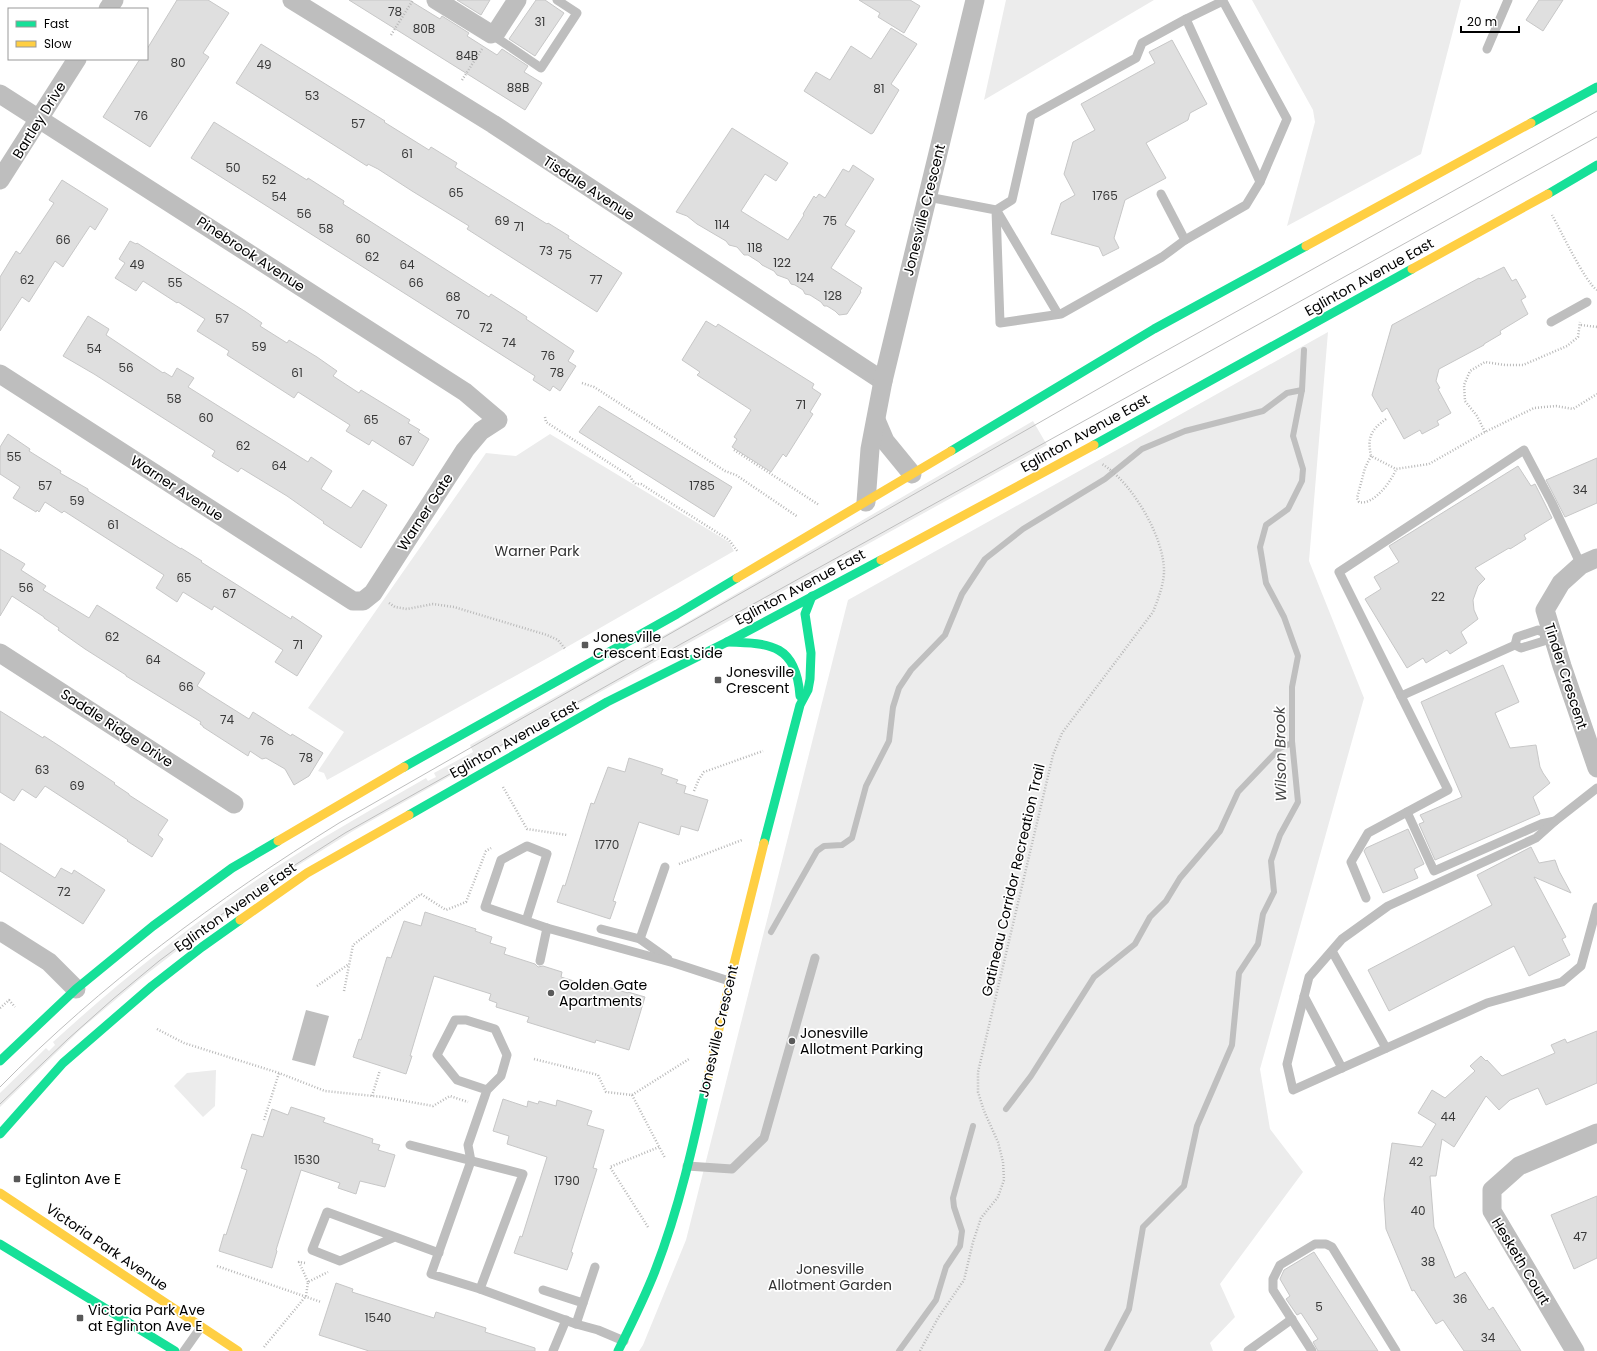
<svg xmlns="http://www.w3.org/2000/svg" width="1597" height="1351" font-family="Poppins,sans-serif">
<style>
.green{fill:#ececec}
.water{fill:#bfbfbf}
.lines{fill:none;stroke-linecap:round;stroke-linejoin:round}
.stream{stroke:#bfbfbf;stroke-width:6}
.building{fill:#dfdfdf;stroke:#c7c7c7}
.path{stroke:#b9b9b9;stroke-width:2.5;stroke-dasharray:1 2;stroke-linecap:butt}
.lane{stroke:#bebebe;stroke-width:9}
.street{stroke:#bebebe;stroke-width:19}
.fast{stroke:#16e098;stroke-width:9}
.slow{stroke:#ffcf43;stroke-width:9}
.tram{stroke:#bebebe;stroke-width:1}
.poi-dot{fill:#595959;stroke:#fff;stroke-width:1.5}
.labels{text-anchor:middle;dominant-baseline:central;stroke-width:3.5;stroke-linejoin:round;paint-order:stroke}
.number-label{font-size:12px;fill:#383838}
.street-label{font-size:14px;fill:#000;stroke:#fff}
.park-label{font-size:14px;fill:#333;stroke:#fff}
.poi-label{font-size:14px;fill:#000;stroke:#fff;text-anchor:start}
.water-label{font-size:15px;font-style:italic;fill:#444;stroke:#fff}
</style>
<rect width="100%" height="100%" fill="#fff"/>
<!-- green -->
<g class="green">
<polygon points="1006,0 1154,0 984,100"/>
<polygon points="1252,0 1461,0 1421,154 1287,226 1315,122 1313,110"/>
<polygon points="1328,332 1309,561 1364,698 1260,1069 1270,1129 1303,1172 1220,1284 1235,1317 1210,1343 1213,1351 639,1351 643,1345 686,1240 848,600"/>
<path d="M1033,421L1047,445L535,728L353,831L297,866L205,929L139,980L82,1028L0,1107V1093L46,1048L49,1051L55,1045L53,1042C113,987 176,937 242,890C301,849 364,814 426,778L428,781L436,777L434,773L473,752L470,745L684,624Z"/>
<polygon points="550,434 729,542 734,551 553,655 327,780 324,773 318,771 344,732 308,708 486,453 516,456"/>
<polygon points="216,1070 215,1106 203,1117 174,1086 187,1073"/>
</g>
<!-- water -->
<polygon class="water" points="306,1010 329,1016 315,1066 292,1060"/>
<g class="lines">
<!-- stream -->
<g class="stream">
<polyline points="771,932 817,851 824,846 842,845 852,838 866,786 889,741 893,707 899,688 911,670 945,635 962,594 985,559 1023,529 1105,479 1142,449 1185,431 1263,411 1287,393 1302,390"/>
<polyline points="1006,1109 1031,1076 1094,977 1135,944 1150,917 1166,901 1180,878 1220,831 1238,792 1280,748 1292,743"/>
<polyline points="899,1351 936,1300 946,1267 960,1246 962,1231 954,1207 953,1198 973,1126"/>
<polyline points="1107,1351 1129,1309 1143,1227 1184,1186 1197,1126 1232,1045 1239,973 1258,944 1263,914 1274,892 1271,861 1280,835 1298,802 1292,741 1292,687 1298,656 1284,617 1266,583 1260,547 1266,525 1288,509 1302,481 1303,469 1293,436 1302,390 1304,350"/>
</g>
</g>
<!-- building -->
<g class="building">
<polygon points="177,0 208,0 229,13 203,53 209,57 150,147 103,117 140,59 147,59 147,49"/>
<polygon points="349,0 409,0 440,19 442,16 469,33 467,36 497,55 502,49 528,66 524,72 542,83 525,110"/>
<polygon points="457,0 490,0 481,15"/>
<polygon points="536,0 545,0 564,13 535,56 509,39"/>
<polygon points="859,0 910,0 920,6 904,33 878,17 880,13"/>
<polygon points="1539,0 1563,0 1543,31 1526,20"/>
<polygon points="891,28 917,44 891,84 899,90 873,133 871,134 804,91 816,72 830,80 851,46 871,59"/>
<polygon points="1172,40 1207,104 1190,113 1188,120 1146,143 1166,178 1125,200 1114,238 1119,248 1103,256 1099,247 1051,234 1061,203 1075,195 1064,174 1073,142 1095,130 1081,104 1155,63 1149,52"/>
<polygon points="261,44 385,121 384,122 429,150 431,147 457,163 455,167 547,224 548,223 569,236 568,238 622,273 597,312 467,229 469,226 412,191 378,169 368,164 367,166 236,83"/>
<polygon points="214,122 307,180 308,178 344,201 343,204 489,297 491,294 527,317 526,319 574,351 568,361 576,366 560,391 553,386 550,391 533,380 535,376 191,158"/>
<polygon points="732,128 788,163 776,181 765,174 741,211 788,240 804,215 803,214 814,196 816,198 819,194 825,198 843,169 849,172 853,165 874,179 845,225 855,231 831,268 862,288 860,291 861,292 847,314 839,315 835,311 827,306 824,306 821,302 810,295 805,294 803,290 795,285 791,284 788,279 777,275 774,271 762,265 759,262 748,255 744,255 737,247 729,245 726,241 697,224 687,216 676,212"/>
<polygon points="62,180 108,209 95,230 90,226 63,267 55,261 29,302 22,297 0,331 0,277 16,251 20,254 54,203 49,200"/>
<polygon points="130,241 136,244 137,243 246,312 262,323 260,326 287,343 289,340 317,357 337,371 333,376 359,393 361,390 410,420 408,423 420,430 418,432 429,439 413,466 372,440 369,445 346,431 350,425 298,392 294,398 227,355 229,351 197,331 205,319 178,302 177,303 143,281 136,291 115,278 125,263 119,259"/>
<polygon points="1504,267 1512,281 1516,279 1526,297 1521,300 1528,314 1500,331 1501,334 1484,344 1484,345 1439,369 1436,381 1440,388 1438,389 1451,413 1437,421 1439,425 1422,434 1420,430 1404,439 1387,408 1382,412 1372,395 1392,325 1479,278 1480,279"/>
<polygon points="88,316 109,329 106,335 163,373 164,372 172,377 177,368 194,378 188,387 308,462 311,457 332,471 321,489 351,508 363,490 387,505 361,548 323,523 324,522 287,496 241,468 238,472 212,456 215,451 94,374 63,356"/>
<polygon points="706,321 716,327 718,324 814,384 812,388 821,394 810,412 813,414 786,457 783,454 771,472 732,447 737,439 734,437 751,410 697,375 700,372 682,360"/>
<polygon points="599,406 732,487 714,517 579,432"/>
<polygon points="8,434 30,449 29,451 61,471 60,473 88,489 88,491 181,549 181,548 202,561 201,562 291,619 292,616 322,636 297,676 275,662 283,650 214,606 212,610 183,592 177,602 156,588 164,575 64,511 62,513 45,502 39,512 37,510 36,512 13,498 20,487 0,474 0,447"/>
<polygon points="1597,458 1597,503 1565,517 1546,480"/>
<polygon points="1518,466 1531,486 1535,484 1552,518 1524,535 1526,539 1510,549 1509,548 1475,568 1485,579 1478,586 1473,600 1474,610 1478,619 1461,632 1467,643 1450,654 1447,650 1426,663 1423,658 1407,668 1365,599 1381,589 1374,577 1399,562 1389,546"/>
<polygon points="0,549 25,564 21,570 46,586 43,590 89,618 97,605 205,673 197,686 209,694 249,719 253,712 291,736 292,734 323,753 309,776 294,785 285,769 266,758 262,759 250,751 248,756 203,727 203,726 200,724 201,722 126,676 126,675 85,649 58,630 59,628 44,618 44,617 12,596 0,616"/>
<polygon points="1503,665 1519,702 1495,713 1510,748 1536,745 1540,767 1543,773 1550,783 1533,797 1540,814 1435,860 1419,824 1424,822 1420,815 1462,797 1421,702"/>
<polygon points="0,711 43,738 44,736 61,747 115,783 114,784 129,794 129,795 168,820 158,835 163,839 152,857 127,841 128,840 45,786 36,798 22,789 14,801 0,792"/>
<polygon points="629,758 663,769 661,774 678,780 676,783 686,786 684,793 708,800 698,831 681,826 679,835 639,822 613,901 616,902 610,919 557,902 563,885 565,886 591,803 594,804 608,767 625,772"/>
<polygon points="1408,829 1424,864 1414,869 1418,878 1383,893 1364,851 1366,848"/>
<polygon points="0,843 55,878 61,868 72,874 74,870 105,890 83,924 0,871"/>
<polygon points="1531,847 1539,863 1555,860 1559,871 1571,893 1534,877 1566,937 1562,939 1570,955 1529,976 1514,946 1389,1011 1368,970 1492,905 1477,875"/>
<polygon points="425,912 476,929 475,931 492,937 490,943 506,948 504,954 535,964 538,967 543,966 562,972 561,977 593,987 594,983 628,993 628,992 645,997 629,1050 596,1040 595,1043 527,1022 529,1017 496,1007 497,1003 489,1000 491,994 434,976 410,1056 412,1056 406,1074 353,1057 359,1039 361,1040 387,957 391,958 404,921 421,926"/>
<polygon points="1597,1031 1597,1083 1546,1105 1538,1088 1510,1100 1499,1110 1486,1096 1454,1147 1442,1139 1436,1176 1430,1176 1434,1227 1455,1278 1465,1272 1489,1310 1493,1307 1521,1351 1464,1351 1443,1320 1436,1324 1414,1290 1412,1291 1386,1229 1384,1199 1392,1143 1422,1147 1436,1124 1418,1113 1426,1100 1432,1090 1445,1098 1475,1071 1470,1066 1481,1056 1486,1061 1487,1060 1502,1076 1555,1053 1551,1045 1565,1039 1567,1043"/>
<polygon points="503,1099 527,1107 528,1101 538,1104 539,1101 556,1106 557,1100 592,1111 587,1125 604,1130 593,1168 597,1169 571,1252 573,1253 567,1270 514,1253 520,1236 522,1237 547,1157 507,1144 509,1136 493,1131"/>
<polygon points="291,1107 325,1118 323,1122 373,1139 372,1143 380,1145 378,1150 395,1155 385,1187 360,1181 356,1194 338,1188 340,1183 301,1170 276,1250 277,1251 272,1268 219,1251 224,1234 226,1235 247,1170 241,1168 252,1134 263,1137 272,1109 288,1115"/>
<polygon points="1597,1196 1597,1258 1574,1269 1551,1215"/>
<polygon points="1314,1252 1378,1351 1318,1351 1313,1342 1318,1339 1301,1313 1297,1315 1286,1299 1290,1296 1280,1279 1284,1270"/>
<polygon points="336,1283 353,1289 352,1292 434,1318 436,1312 486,1328 485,1332 535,1348 535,1351 369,1351 319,1335"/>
</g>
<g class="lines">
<!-- path -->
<g class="path">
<polyline points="391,35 413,0"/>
<polyline points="462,80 482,49"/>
<path d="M1552,215C1561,231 1585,282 1597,290"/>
<polyline points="1581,325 1597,327"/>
<polyline points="582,383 594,387 725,471 736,475 798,517"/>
<polyline points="545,417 546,422 631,477 632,480 636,484 641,484 729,540 738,552"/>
<path d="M1386,419C1371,430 1367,437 1371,456L1396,469L1429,464L1485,432L1534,408L1556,406L1573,409L1597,394"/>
<polyline points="1485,432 1477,416 1465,401 1464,385 1470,371 1485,362 1505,365 1523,365 1567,346 1578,337 1580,322"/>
<polyline points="734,450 819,505"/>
<path d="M1371,456L1365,468L1357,498L1359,502C1373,506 1392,481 1396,469"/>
<polyline points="389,603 395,607 407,609 433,604 454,607 547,635 558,640 566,650"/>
<polyline points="503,787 527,829 567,835"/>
<polyline points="694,791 699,779 704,772 763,751"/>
<polyline points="679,864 742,840"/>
<polyline points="317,986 349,964"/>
<polyline points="344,991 353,945 421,894 446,910 466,902 486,851 491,848"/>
<polyline points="0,1008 9,1000 15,1007"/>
<polyline points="157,1029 184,1043 279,1073 325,1091 383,1097 433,1106 450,1096 468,1102"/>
<polyline points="534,1059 598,1075 606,1092 632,1095 689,1059"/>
<polyline points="632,1095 665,1158"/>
<polyline points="372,1096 380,1070"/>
<polyline points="264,1120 279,1073"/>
<polyline points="648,1227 610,1167 659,1147"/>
<polyline points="305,1263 299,1262 308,1282"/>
<polyline points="217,1266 321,1302"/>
<polyline points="264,1347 306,1296 308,1282 328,1272"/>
<path d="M920,1351L938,1318L964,1280L973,1242L981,1218L998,1197L1004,1180L1003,1162L998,1142L984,1111L978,1092V1072L1053,755L1062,733L1153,612C1158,599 1163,587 1164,573C1165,538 1132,482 1102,464"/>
</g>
<!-- lane -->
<g class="lane">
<polyline points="1186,19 1223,1 1287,119 1260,182"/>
<polyline points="491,34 541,68 577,13 557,0"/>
<polyline points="1487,49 1508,0"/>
<polyline points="1161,194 1185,240"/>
<polyline points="928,197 996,210 1012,200 1031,116 1136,58 1142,43 1186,19 1260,182 1246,205 1185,240 1162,257 1061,314 1000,323 996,210"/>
<polyline points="997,211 1058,314"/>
<polyline points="1551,322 1587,302"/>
<polyline points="1545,633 1544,641 1521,648 1515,645 1517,637 1538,630 1545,633 1551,631"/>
<polyline points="1515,645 1401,696 1339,572 1524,450 1552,503 1581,565"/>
<polyline points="1407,812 1434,871 1541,824 1555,821 1597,788"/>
<polyline points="1555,821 1536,838 1388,906 1342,939 1309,977 1287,1064 1293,1090 1487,1003 1562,982 1581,966 1597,907"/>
<polyline points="665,867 640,939 668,959"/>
<polyline points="1366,898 1351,862 1368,833 1448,790 1401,696"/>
<polyline points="526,921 547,854 527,846 501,860 485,907 547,928 674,963 729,981"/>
<polyline points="601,929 640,939"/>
<polyline points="1332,951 1386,1048"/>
<polyline points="540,961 547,928"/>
<polyline points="1304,996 1342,1068"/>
<polyline points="410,1145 523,1174 480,1289 576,1324 598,1330 624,1341"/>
<polyline points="687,1166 732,1169 764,1138 815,958"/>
<polyline points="395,1237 340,1261 312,1250 327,1212 439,1253"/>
<polyline points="480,1289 431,1274 471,1161 468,1145 487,1090 501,1076 507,1055 495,1029 466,1020 455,1020 437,1055 457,1080 487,1090"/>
<polyline points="543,1290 583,1303 576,1324"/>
<polyline points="583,1303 595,1267"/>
<polyline points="184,1351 201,1327"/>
<polyline points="553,1351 566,1320"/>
<polyline points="1248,1351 1292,1319"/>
<polyline points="1312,1351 1273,1290 1273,1279 1280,1265 1315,1244 1326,1244 1332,1247 1396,1351"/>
</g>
<!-- street -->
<g class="street">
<polyline points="292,0 493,124 883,381"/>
<polyline points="436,0 491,34 497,31 517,0"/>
<polyline points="108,9 114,0"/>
<polyline points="0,94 465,392 498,420 481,431 465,450 373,593 363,601 353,601 0,374"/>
<polyline points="0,180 77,59"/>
<polyline points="876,420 885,441 912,474"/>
<polyline points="866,502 870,449 883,381 975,0"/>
<polyline points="1597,558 1581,565 1561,583 1545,610 1562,666 1597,768"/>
<polyline points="0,653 234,804"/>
<polyline points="0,931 49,962 76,989"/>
<polyline points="1575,1351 1492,1211 1492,1190 1519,1166 1597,1133"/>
</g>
<!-- fast -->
<g class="fast">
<polyline points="1531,123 1597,87"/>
<polyline points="1548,194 1597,165"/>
<polyline points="1094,445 1412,269"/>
<polyline points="951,451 1154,329 1306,246"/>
<path d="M727,642C772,643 796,645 800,696"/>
<polyline points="404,767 677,614 737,578"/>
<polyline points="409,815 607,702 727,642 881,560"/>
<polyline points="764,843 800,705 808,690 810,679 811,653 805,614 812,596"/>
<polyline points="0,1061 76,989 153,926 232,868 278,841"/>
<polyline points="0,1134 63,1063 152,986 202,947 240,920"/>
<polyline points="0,1244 175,1351"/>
<path d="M618,1351C631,1325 644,1299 655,1271C679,1209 694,1142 708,1077"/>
</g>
<!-- slow -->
<g class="slow">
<polyline points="1306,246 1531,123"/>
<polyline points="1412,269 1548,194"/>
<polyline points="881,560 1094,445"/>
<polyline points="737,578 951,451"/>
<polyline points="278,841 404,767"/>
<polyline points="240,920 307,873 409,815"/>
<polyline points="708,1077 732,972 764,843"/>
<polyline points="0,1193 238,1351"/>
</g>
<!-- tram -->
<g class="tram">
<path d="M0,1087C101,984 217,899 339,823L1126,373L1597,111"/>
<polyline points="0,1104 68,1039 113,999 159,961 248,895 345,833 681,644 1597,137"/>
</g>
</g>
<!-- markers -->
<g class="poi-dot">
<rect x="581" y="641" width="8" height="8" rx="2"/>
<rect x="714" y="676" width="8" height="8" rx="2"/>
<circle cx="551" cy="993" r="4"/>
<circle cx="792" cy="1041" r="4"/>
<rect x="13" y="1175" width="8" height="8" rx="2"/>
<rect x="76" y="1314" width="8" height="8" rx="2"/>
</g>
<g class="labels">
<!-- number labels -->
<g class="number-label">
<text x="395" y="11">78</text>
<text x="540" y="21">31</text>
<text x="424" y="28">80B</text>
<text x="467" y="55">84B</text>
<text x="178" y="62">80</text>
<text x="264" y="64">49</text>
<text x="518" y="87">88B</text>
<text x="879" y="88">81</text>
<text x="312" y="95">53</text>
<text x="141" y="115">76</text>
<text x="358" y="123">57</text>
<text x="407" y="153">61</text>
<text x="233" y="167">50</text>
<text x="269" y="179">52</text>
<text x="456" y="192">65</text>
<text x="1105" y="195">1765</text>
<text x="279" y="196">54</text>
<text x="304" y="213">56</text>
<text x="502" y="220">69</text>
<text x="830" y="220">75</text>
<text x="722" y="224">114</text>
<text x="519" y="226">71</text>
<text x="326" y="228">58</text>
<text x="363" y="238">60</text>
<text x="63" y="239">66</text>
<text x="755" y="247">118</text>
<text x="546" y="250">73</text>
<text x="565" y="254">75</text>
<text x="372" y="256">62</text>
<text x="782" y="262">122</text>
<text x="137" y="264">49</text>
<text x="407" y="264">64</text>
<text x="805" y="277">124</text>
<text x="27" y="279">62</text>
<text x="596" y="279">77</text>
<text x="175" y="282">55</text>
<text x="416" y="282">66</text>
<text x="833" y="295">128</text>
<text x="453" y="296">68</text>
<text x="463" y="314">70</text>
<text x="222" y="318">57</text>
<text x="486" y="327">72</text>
<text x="509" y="342">74</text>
<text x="259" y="346">59</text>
<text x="94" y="348">54</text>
<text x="548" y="355">76</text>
<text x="126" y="367">56</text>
<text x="297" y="372">61</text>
<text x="557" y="372">78</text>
<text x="174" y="398">58</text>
<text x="801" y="404">71</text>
<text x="206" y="417">60</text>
<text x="371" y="419">65</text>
<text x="405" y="440">67</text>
<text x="243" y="445">62</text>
<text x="14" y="456">55</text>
<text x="279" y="465">64</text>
<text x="45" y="485">57</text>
<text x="702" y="485">1785</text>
<text x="1580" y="489">34</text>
<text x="77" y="500">59</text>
<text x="113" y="524">61</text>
<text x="184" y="577">65</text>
<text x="26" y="587">56</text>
<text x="229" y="593">67</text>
<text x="1438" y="596">22</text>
<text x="112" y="636">62</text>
<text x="298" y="644">71</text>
<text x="153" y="659">64</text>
<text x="186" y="686">66</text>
<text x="227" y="719">74</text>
<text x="267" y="740">76</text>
<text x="306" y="757">78</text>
<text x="42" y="769">63</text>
<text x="77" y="785">69</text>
<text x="607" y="844">1770</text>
<text x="64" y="891">72</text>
<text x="1448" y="1116">44</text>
<text x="307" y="1159">1530</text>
<text x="1416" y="1161">42</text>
<text x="567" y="1180">1790</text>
<text x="1418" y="1210">40</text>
<text x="1580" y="1236">47</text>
<text x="1428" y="1261">38</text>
<text x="1460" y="1298">36</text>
<text x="1319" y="1306">5</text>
<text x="378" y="1317">1540</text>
<text x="1488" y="1337">34</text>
</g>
<!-- street labels -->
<g class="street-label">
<text transform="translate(39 120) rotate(-58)">Bartley Drive</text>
<text transform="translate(589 188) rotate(33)">Tisdale Avenue</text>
<text transform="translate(924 210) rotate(-76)">Jonesville Crescent</text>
<text transform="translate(251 254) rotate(33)">Pinebrook Avenue</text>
<text transform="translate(1369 277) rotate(-29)">Eglinton Avenue East</text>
<text transform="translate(1085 433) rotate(-29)">Eglinton Avenue East</text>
<text transform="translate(177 488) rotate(33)">Warner Avenue</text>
<text transform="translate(425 512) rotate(-57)">Warner Gate</text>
<text transform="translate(800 587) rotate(-28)">Eglinton Avenue East</text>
<text transform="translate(1566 676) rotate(72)">Tinder Crescent</text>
<text transform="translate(117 728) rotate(33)">Saddle Ridge Drive</text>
<text transform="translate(514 739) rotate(-29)">Eglinton Avenue East</text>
<text transform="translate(1013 880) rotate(-77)">Gatineau Corridor Recreation Trail</text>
<text transform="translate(235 907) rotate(-35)">Eglinton Avenue East</text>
<text transform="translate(718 1031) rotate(-77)">Jonesville Crescent</text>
<text transform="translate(107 1247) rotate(34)">Victoria Park Avenue</text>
<text transform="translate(1521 1261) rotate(59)">Hesketh Court</text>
</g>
<!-- park labels -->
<g class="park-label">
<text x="537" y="551">Warner Park</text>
<text x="830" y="1269">Jonesville<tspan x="830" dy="16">Allotment Garden</tspan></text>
</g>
<!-- poi labels -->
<g class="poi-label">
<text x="593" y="637">Jonesville<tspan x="593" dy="16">Crescent East Side</tspan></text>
<text x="726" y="672">Jonesville<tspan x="726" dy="16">Crescent</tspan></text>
<text x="559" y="985">Golden Gate<tspan x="559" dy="16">Apartments</tspan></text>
<text x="800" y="1033">Jonesville<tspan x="800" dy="16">Allotment Parking</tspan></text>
<text x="25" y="1179">Eglinton Ave E</text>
<text x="88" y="1310">Victoria Park Ave<tspan x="88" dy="16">at Eglinton Ave E</tspan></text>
</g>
<!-- water labels -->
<g class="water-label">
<text transform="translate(1280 754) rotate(-91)">Wilson Brook</text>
</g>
</g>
<!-- legend -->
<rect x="8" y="8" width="140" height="52" fill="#ffffff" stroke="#999999"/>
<rect x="16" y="21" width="20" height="6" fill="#16e098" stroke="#999999"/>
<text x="44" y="28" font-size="12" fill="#000000">Fast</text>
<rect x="16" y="41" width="20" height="6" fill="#ffcf43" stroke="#999999"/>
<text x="44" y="48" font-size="12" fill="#000000">Slow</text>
<!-- scale -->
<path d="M1461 26v6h58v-6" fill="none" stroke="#000000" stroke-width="2"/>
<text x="1467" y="26" font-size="12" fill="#000000" stroke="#ffffff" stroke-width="3" paint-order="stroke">20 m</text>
</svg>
